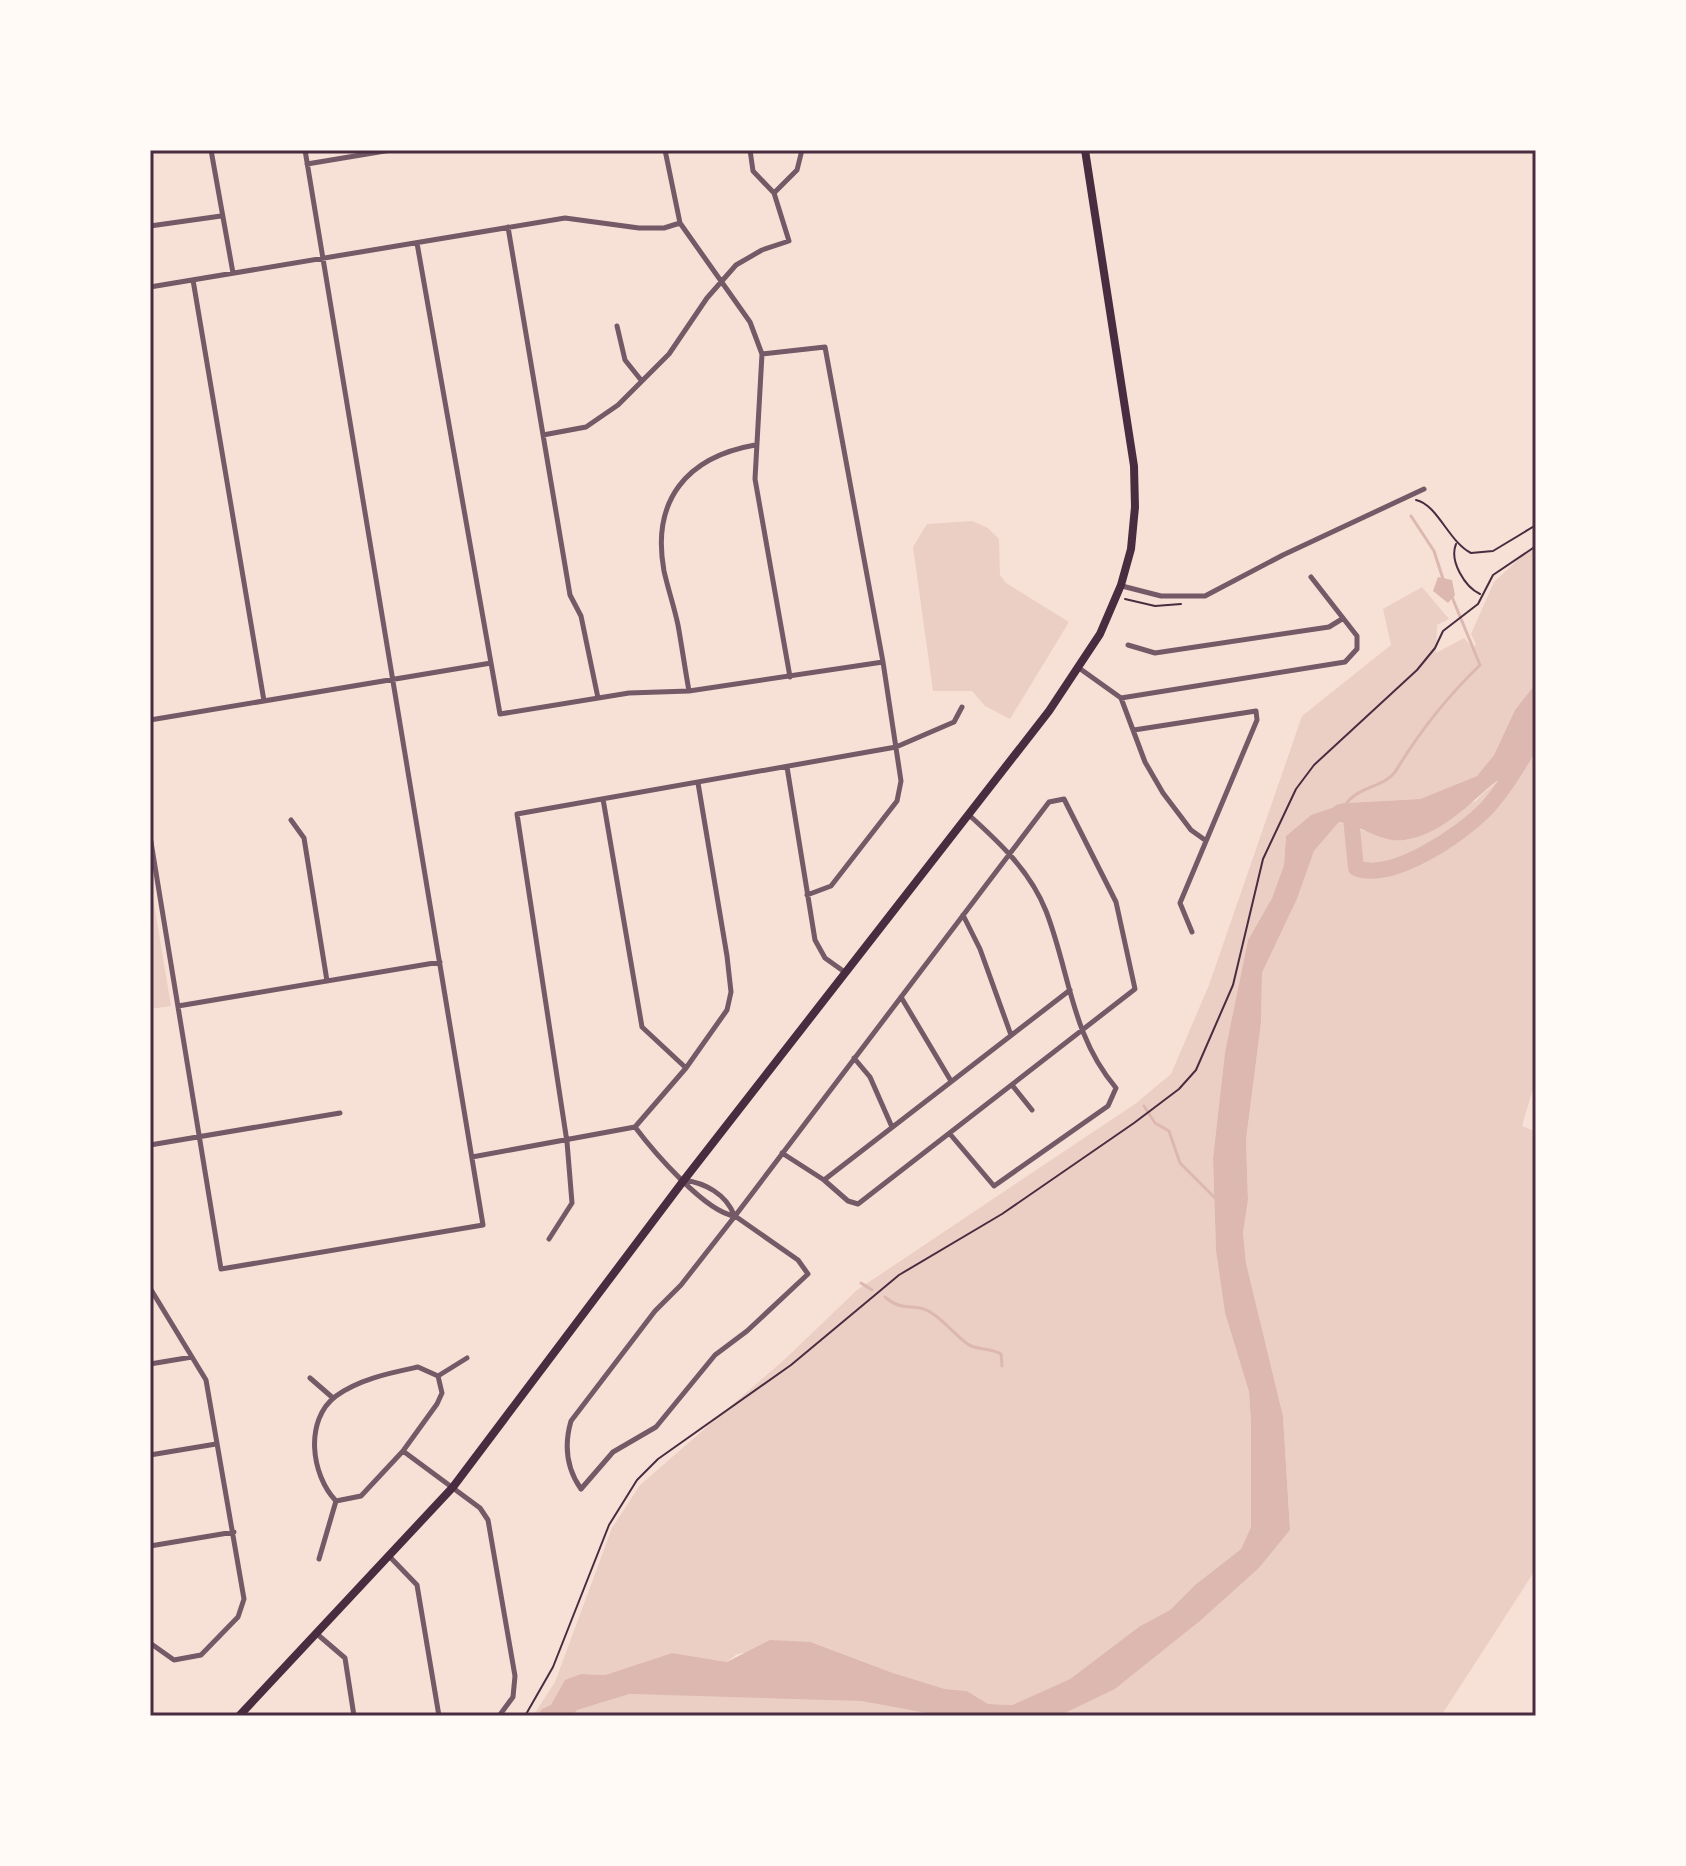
<svg xmlns="http://www.w3.org/2000/svg" width="1686" height="1866" font-family="Arial,sans-serif">
<style>
.green{fill:#ebcfc5}
.water{fill:#dcb8b0}
.lines{fill:none;stroke-linecap:round;stroke-linejoin:round}
.stream{stroke:#dcb8b0;stroke-width:3}
.river{stroke:#dcb8b0;stroke-width:16}
.path{stroke:#4a2c40;stroke-width:2}
.minor{stroke:#755966;stroke-width:5}
.primary{stroke:#4a2c40;stroke-width:8}
.neatline{fill:none;stroke:#4a2c40;stroke-width:3}
</style>
<rect width="100%" height="100%" fill="#f7e1d7"/>
<!-- green -->
<path class="green" d="M972 521 988 528 999 539 1000 575 1006 583 1069 622 1010 719 985 706 972 691H933L913 547 927 524Z
M1536 543V683L1515 710 1494 755 1477 776 1420 799 1346 803 1311 815 1286 836 1284 865 1272 898 1248 940 1225 1052 1213 1158 1216 1251 1225 1313 1249 1392 1251 1422V1527L1241 1549 1195 1585 1170 1610 1140 1626 1070 1679 1012 1705 988 1704 967 1691 945 1689 893 1673 812 1642 737 1654 727 1662 672 1653 605 1675 586 1674 594 1705 630 1694 759 1696 861 1701 942 1716H533L555 1682 612 1528 640 1485 785 1359 857 1290 1135 1104 1171 1074 1209 985 1302 716 1391 645 1383 609 1422 587 1449 619 1437 625 1436 653 1464 638 1473 648 1476 644 1471 634 1494 582Z
M1536 748V1079L1522 1126 1536 1132V1569L1441 1716H1059L1115 1689 1200 1621 1259 1568 1290 1530 1283 1416 1246 1263 1243 1233 1248 1200 1246 1140 1261 1023 1262 973 1297 899 1314 851 1339 822 1364 831 1476 801C1494 780 1519 771 1536 748Z
M150 879 171 1006 150 1009Z"/>
<!-- water -->
<path class="water" d="M1438 577 1452 580 1455 595 1448 603 1433 591Z
M1536 683C1536 702 1542 735 1534 751 1523 772 1503 774 1487 789 1463 810 1438 835 1404 840 1381 843 1361 825 1339 822L1314 851 1297 899 1262 973 1261 1023 1246 1140 1248 1200 1243 1233 1246 1263 1283 1416 1290 1530 1259 1568 1200 1621 1115 1689 1059 1716H942L861 1701 630 1694 577 1710 571 1716H537L542 1709 551 1705 565 1680 581 1674 605 1675 672 1653 727 1662 770 1640 811 1642 893 1673 945 1689 967 1691 988 1704 1012 1705 1070 1679 1140 1626 1170 1610 1195 1585 1241 1549 1251 1527V1422L1249 1392 1225 1313 1216 1251 1213 1158 1225 1052 1248 940 1272 898 1284 865 1286 836 1311 815 1346 803 1420 799 1477 776 1494 755 1515 710Z"/>
<g class="lines">
<!-- stream -->
<path class="stream" d="M1411 516 1434 551 1443 579
M1346 804C1358 786 1387 787 1397 769 1420 731 1448 696 1480 665L1452 597
M1144 1106 1155 1123 1169 1131 1180 1163 1215 1198
M861 1283 872 1290
M885 1297C898 1308 905 1306 920 1308 938 1311 959 1341 971 1346 981 1350 991 1348 1001 1354L1002 1366"/>
<!-- river -->
<path class="river" d="M1340 812 1345 811 1351 818 1356 868C1392 882 1461 835 1487 808 1506 787 1521 760 1536 736"/>
<!-- path -->
<path class="path" d="M1416 500C1438 505 1448 541 1471 553L1493 551 1536 525
M1456 544C1449 561 1465 587 1480 594
M1125 599 1155 606 1181 604
M525 1716 553 1667 609 1525 637 1480 658 1459 791 1365 899 1275 1002 1214 1134 1123 1179 1089 1196 1070 1233 985 1263 859 1296 789 1314 765 1417 670 1435 648 1443 631 1478 604 1493 575 1536 546"/>
<!-- minor -->
<path class="minor" d="M211 150 233 273
M665 150 680 223 750 322 762 354 755 479 790 677
M307 164 391 150
M774 193 797 170 802 150
M150 226 221 216
M508 227 570 595 581 616 598 698
M417 243 500 714 629 693 689 691 883 662
M193 280 264 701
M150 287 565 218 639 228H664L680 223
M617 326 625 360 641 380
M762 354 825 347 883 662 901 781 897 801 831 886 807 895
M543 435 586 427 618 405 669 354 707 298 736 265 762 250 789 241 774 193 753 171 750 150
M1122 586 1161 596H1205L1283 555 1424 489
M1128 645 1155 653 1329 627 1342 619
M1079 668 1121 698 1145 762 1163 793 1191 830 1205 840
M689 691C685 669 682 647 678 625 674 606 668 589 664 571 651 500 687 457 755 445
M1121 698 1345 662 1357 649V636L1311 577
M150 720 491 663
M1134 730 1256 711 1257 720 1180 903 1192 932
M787 767 815 940 825 958 846 973
M603 799 642 1027 686 1068
M291 820 304 838 327 981
M150 836 221 1269 483 1225 305 150
M963 915 980 949 1011 1035
M901 997 951 1081
M178 1006 440 962
M854 1058 870 1077 892 1127
M1012 1085 1032 1110
M635 1127C653 1151 706 1213 735 1216L798 1260 808 1274 747 1331 715 1355 656 1427 613 1452 581 1489C567 1469 564 1445 571 1421L655 1311 681 1285 735 1216 1049 802 1064 799 1116 902 1135 989 858 1204 848 1201 824 1180 782 1153
M950 1134 994 1186 1108 1106 1116 1088C1071 1035 1070 973 1046 911 1030 871 1000 843 969 815
M150 1145 340 1113
M472 1157 635 1127 686 1068 727 1010 731 992 727 956 698 783
M684 1180C705 1183 726 1194 734 1215
M824 1180 1070 990
M549 1239 572 1203 567 1142 517 814 896 747 954 722 962 707
M150 1288 206 1380 244 1599 238 1617 201 1655 174 1660 150 1643
M150 1364 192 1357
M418 1367 438 1376 442 1393 437 1404 403 1451 361 1496 336 1501C311 1475 304 1420 336 1396 359 1379 390 1373 418 1367Z
M438 1376 467 1358
M310 1378 333 1398
M403 1451 480 1508 488 1520 515 1676 513 1697 499 1716
M150 1455 216 1444
M150 1546 234 1532
M390 1557 417 1585 439 1716
M319 1559 336 1501
M317 1634 345 1658 354 1716"/>
<!-- primary -->
<path class="primary" d="M239 1716 453 1487 684 1180 1049 711 1100 634 1121 585 1131 549 1135 507 1134 466 1085 150"/>
</g>
<!-- border -->
<rect width="1686" height="1866" fill="none" stroke="#fffaf5" stroke-width="304"/>
<rect x="152" y="152" width="1382" height="1562" class="neatline"/>
</svg>
